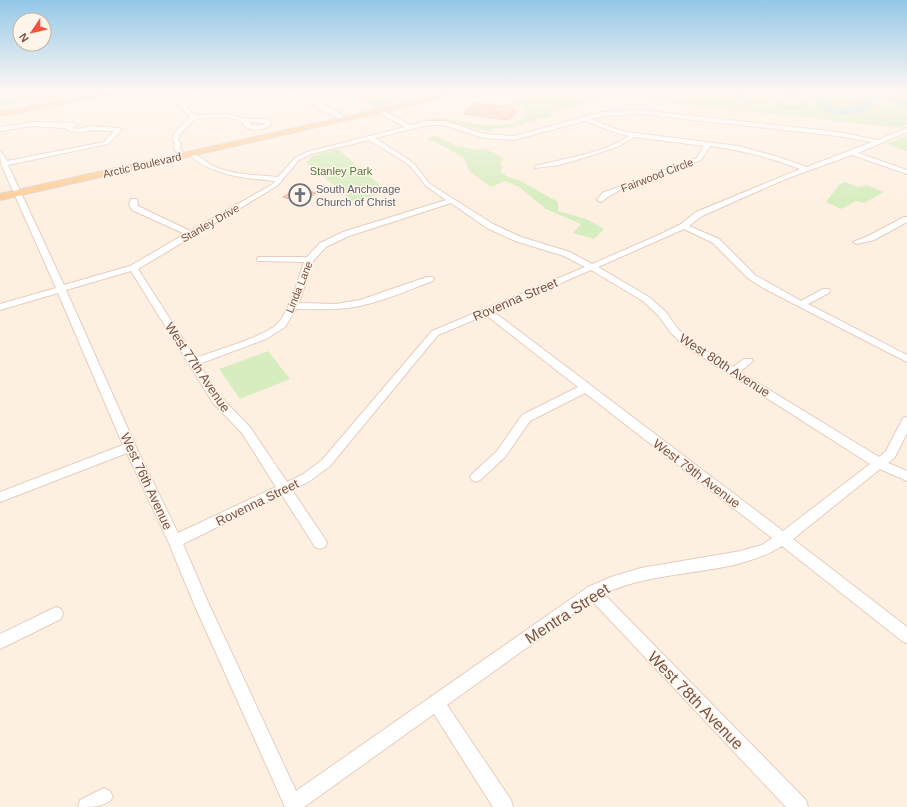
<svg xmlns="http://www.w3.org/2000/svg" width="907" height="807" font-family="Arial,sans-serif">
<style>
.green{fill:#d6edbf}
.water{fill:#b4e7e9;stroke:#9ad8dc}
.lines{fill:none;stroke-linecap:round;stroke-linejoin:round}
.stream{stroke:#9ad8dc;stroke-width:1.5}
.building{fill:#f6cab7;stroke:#eaad96}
.minor-casing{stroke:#e5cdbf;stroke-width:2}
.major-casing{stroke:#dcd2cf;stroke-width:2}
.minor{fill:#fff;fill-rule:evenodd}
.major{fill:#ffce98;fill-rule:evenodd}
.labels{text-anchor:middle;stroke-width:3;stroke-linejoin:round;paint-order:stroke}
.far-street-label{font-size:11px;fill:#785346;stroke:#fff5ea}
.far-park-label{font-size:11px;fill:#52793a;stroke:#fff5ea}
.far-worship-label{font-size:11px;fill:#5b616d;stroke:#fff5ea;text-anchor:start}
.street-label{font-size:13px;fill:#785346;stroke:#fff5ea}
.near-street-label{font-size:16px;fill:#785346;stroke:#fff5ea}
</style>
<rect width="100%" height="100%" fill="#fef0e1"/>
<!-- green -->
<path class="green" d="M36 91H94L0 107V100L34 93Z
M347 91H453L375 108Z
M542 91H864L907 97V125L900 128 631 99H610L550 112 558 114 547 117 551 119 543 118 511 128H493L491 132 441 121 410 123C416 121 432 118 437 118 460 119 514 137 527 112L523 107 491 103V102H516L528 93 549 94 552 93Z
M432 136 439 137 456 146 478 150 484 149 495 153 504 159 500 163 503 167 500 171 508 177 519 180 558 202V211L586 219 604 229 594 239 573 233 581 224 546 209 519 187 505 181 491 187 469 171 464 158 436 142 427 140Z
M907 136V151L886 144Z
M338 149 388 192 353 201 306 162 312 156Z
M845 182 858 187 867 185 884 192 864 203 856 201 841 209 826 202 840 184Z
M268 351 290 379 240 399 219 369Z"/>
<!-- water -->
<path class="water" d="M793 92 818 94 827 99 825 105 842 111 864 106 861 104 858 100 870 95 903 101 907 103V106C897 101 879 96 869 101L873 106 872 108C857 114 834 117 820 107 816 103 815 98 810 96 803 92 794 98 786 96V94Z"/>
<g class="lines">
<!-- stream -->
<path class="stream" d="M697 91H703
M724 91 740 96 761 92C775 98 785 115 802 106V102L791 96"/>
</g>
<!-- building -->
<path class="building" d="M474 103 514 108 512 111 517 112 509 120 463 114Z
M298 188 316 193 302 202 283 197Z"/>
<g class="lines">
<!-- minor casing -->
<g class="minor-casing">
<path id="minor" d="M205 91H218L194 97 183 102 194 115 227 114 247 119H268L271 121V125C263 131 250 132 243 125V122C228 115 211 118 195 119L180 134 178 139 181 144 180 149 186 156 181 157 174 149 175 144 172 139 175 132 190 117 177 102 186 96ZM249 122 265 123V124L257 126 249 124Z
M267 91C293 91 328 102 348 120L343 121 307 102Z
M381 110 411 125 428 121H445L484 134 514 136 603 112 639 110 838 132 878 140 907 128V132L858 153 907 170V174L852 155 788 178 702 216 689 226 719 239 755 275 801 301 823 289H829L830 291 829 293 808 304 907 355V362L765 289 749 279 713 243 684 229 598 267 649 297 666 312 677 328 691 342 733 367 744 359H752L753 361 740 372 879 457 886 451 903 418 907 417V433L895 457 888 463 907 471V481L880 469 793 539 907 627V643L902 641 782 546C731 578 659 567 604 594L806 800 808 807H786L592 601 447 705 511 800 513 807H493L434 714 304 807H285L194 604 168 541 127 453 0 502V492L123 445 58 293 0 310V304L56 288 1 164 0 152 2 153 7 161 104 142 114 131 91 130 79 133 67 130 66 128 32 126 0 131V127L32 122 74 123 77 125 72 128 79 129 91 126 119 128 122 130 108 144 8 165 64 285 130 266 185 234 132 210 129 205 131 199H137L138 206 190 231 273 184 275 181C244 178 214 176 189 155V153C196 152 206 162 213 166 233 175 257 175 278 177L295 158 307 152 405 127 379 113 378 112ZM639 114 838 136 872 142 807 167 778 157 738 146 634 133 621 131 591 119 603 116ZM585 121 617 133 629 136C601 154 566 158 535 166V168L559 165 590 156 617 147 635 137 704 146 697 158 602 193 597 200 601 202 608 197 618 191 701 160 710 146C742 150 771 158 800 169L696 212 681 224 661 234 592 264 570 252 521 237 493 224 430 184 415 165 409 160 375 138 428 125H444L483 138 514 140ZM369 140 405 162 411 167 426 186 446 200 343 232 320 243 307 257H258L257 259 258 261H261L304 262C297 282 292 305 279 322 268 336 214 351 195 358L138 269 277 186 299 160 311 154ZM451 203 487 228 515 241 564 256 585 267 432 331 322 460 302 475 287 482 250 427 221 397 199 364 266 339 285 327 296 309C313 309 331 310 348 308 378 304 405 291 433 281L434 279 433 277H427L360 300 336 304 299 303 313 261 326 247 349 236ZM591 270 643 301 659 316 670 332 685 346 870 464 783 531 494 312ZM131 271 213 403 242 433 276 487 178 533 136 447 66 290ZM486 315 578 387 522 415 497 451 472 474 470 477 472 480 476 482 480 480 505 457 530 421 585 393 772 538 762 545 741 551 641 568 611 577 588 587 296 791 208 602 183 544 282 495 315 547 320 549 325 547 327 543 325 539 292 490 310 481 330 466 438 335Z
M904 217H907V222L874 240 857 244 853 242 868 236Z
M56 607 61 609 63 614 61 619 0 649V634Z
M104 788 110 791 113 797C107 807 91 807 78 807L80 800Z"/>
</g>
<!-- major casing -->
<g class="major-casing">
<path id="major" d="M115 91H129L0 116V112Z
M461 91H473L0 200V194Z
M875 91 907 93V97L878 93Z"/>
</g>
<!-- minor -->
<use href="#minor" class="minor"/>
<!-- major -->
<use href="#major" class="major"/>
</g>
<!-- sky -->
<linearGradient id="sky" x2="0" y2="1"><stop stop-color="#93c8e8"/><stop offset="0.45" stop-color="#fff8f2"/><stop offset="1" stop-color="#fff8f2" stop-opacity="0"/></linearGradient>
<rect width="907" height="204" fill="url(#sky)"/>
<!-- icons -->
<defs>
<g id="church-ring" transform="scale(1.15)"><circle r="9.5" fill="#fff5ea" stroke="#6b7280" stroke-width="1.5"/><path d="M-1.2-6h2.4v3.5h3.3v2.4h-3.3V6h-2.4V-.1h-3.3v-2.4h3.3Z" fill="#6b7280"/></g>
</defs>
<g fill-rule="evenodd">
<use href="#church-ring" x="300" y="195"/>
</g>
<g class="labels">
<!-- far-street labels -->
<g class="far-street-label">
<text transform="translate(142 165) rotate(-13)" y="4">Arctic Boulevard</text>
<text transform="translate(657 175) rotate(-21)" y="4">Fairwood Circle</text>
<text transform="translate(210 223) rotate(-30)" y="4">Stanley Drive</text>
<text transform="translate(299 287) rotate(-68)" y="4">Linda Lane</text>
</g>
<!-- far-park labels -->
<g class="far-park-label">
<text x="341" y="175">Stanley Park</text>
</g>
<!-- far-worship labels -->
<g class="far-worship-label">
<text x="316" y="193">South Anchorage<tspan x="316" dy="13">Church of Christ</tspan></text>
</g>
<!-- street labels -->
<g class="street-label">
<text transform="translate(515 299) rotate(-23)" y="5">Rovenna Street</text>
<text transform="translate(725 365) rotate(33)" y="5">West 80th Avenue</text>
<text transform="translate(198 367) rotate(56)" y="5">West 77th Avenue</text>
<text transform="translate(697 473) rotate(37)" y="5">West 79th Avenue</text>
<text transform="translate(147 481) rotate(65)" y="5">West 76th Avenue</text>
<text transform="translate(257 502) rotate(-26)" y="5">Rovenna Street</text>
</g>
<!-- near-street labels -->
<g class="near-street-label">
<text transform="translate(567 613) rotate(-33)" y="6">Mentra Street</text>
<text transform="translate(696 700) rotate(46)" y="6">West 78th Avenue</text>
</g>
</g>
<!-- north arrow -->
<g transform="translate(32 32) rotate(235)"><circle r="19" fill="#fff5ea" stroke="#c9b4a8"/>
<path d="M0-3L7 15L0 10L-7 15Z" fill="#f3523c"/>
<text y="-6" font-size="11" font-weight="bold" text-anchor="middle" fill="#785346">N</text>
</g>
</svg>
